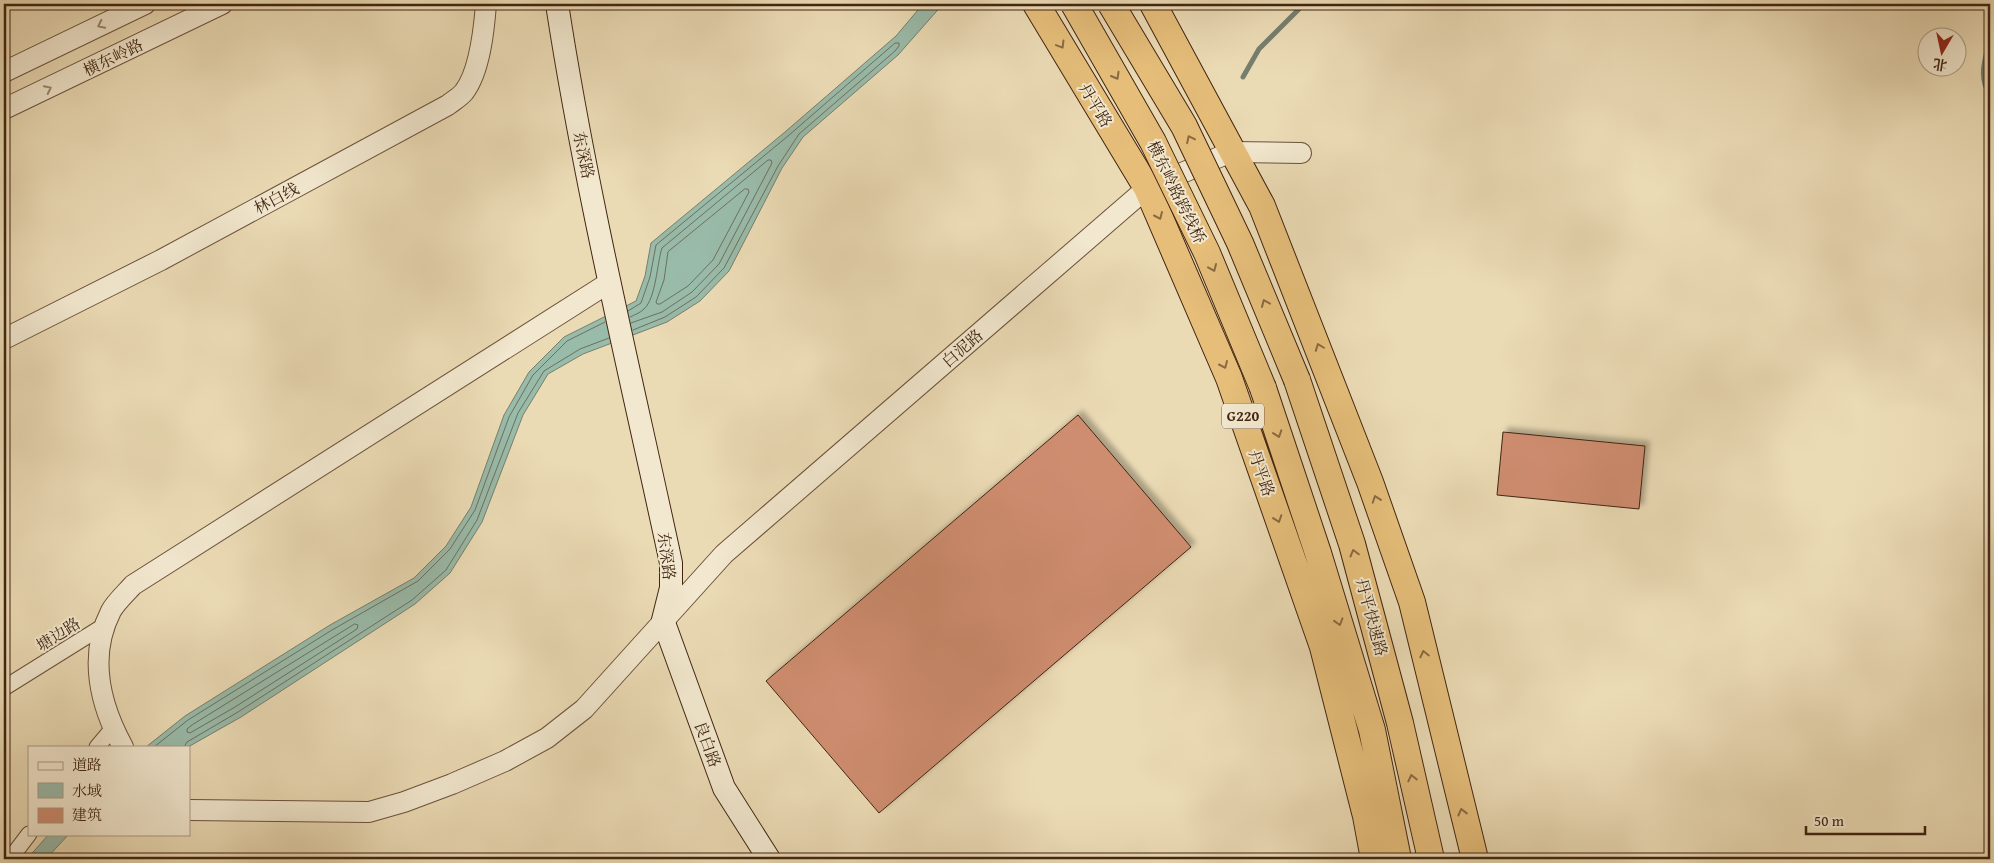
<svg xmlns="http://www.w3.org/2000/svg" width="1994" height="863" font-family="'Gentium Book Plus','Noto Serif SC',serif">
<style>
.water{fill:#9ba;stroke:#767f6d}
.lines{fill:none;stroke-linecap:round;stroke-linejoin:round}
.shore{stroke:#6d705e;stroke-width:1}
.stream{stroke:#767f6d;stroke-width:5}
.building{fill:#cf8d70;stroke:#412512;filter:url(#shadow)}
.minor-casing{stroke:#6c523b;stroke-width:17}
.tertiary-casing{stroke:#6c523b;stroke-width:22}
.secondary-casing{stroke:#412512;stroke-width:24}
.trunk-casing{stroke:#412512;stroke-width:28}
.minor{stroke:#f2e8cf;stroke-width:15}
.tertiary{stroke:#f2e8cf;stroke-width:20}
.secondary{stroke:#f2e8cf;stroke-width:22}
.trunk{stroke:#e6be7a;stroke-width:26}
.trunk-bridge-casing{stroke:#412512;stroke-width:28;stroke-linecap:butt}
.trunk-bridge{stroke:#e6be7a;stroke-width:26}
.oneway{stroke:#9a8670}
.oneway2{stroke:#8b6a41}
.labels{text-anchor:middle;stroke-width:4;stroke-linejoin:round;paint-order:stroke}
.shield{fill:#f2e8cf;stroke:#76604b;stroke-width:1}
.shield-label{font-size:15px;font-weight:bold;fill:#412512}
.street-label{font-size:16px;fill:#412512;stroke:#f2e8cf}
</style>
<defs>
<filter id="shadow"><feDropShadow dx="4.5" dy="-4.5" stdDeviation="2.5" flood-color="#0004"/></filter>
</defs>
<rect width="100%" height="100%" fill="#ebdbb5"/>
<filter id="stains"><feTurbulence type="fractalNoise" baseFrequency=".004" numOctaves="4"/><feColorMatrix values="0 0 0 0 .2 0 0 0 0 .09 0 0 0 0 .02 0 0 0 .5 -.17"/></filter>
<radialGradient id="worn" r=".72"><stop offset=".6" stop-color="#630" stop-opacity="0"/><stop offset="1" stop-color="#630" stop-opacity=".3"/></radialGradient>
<!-- water -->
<path class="water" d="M923 4H943L898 55 803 137 782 168 729 271 700 301 667 322 583 354 548 374 523 415 482 522 450 573 415 604 241 717 188 747H146L185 716 330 625 414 578 446 546 471 507 504 415 529 372 564 337 636 301 645 276 651 243 785 132 896 36Z
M49 834H69L46 859H27Z"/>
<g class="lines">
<!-- shore -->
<path class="shore" d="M745 189H748L749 192 713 260 688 286 660 304H657L656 302 664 280 668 252Z
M628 311 641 303 650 277 656 245 788 136 895 43H899V46L895 51 799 134 778 166 724 268 696 297 665 317 633 330
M630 317C634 315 640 313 644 309 656 298 657 263 662 248L768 160H771L772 163 719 264 692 292 662 312 631 323
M355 624 358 625 357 629 235 707 190 733 187 732V729L192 725Z
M154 747 188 720 332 630 418 581 450 549 475 510 509 417 533 375 567 341 605 322
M184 747 187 742 238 712 412 600 446 570 477 520 518 413 544 371 580 349 609 338"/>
<!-- stream -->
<path class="stream" d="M1990 39C1985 61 1978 75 1990 96
M1243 77 1259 49 1304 4"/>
</g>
<!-- building -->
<path class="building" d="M1078 415 1191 547 879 813 766 681Z
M1503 432 1645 446 1639 509 1497 495Z"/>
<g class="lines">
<!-- minor casing -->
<g class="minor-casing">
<path id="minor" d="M4 688 105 625
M97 747 113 728
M10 859 29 834"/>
</g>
<!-- tertiary casing -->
<g class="tertiary-casing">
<path id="tertiary" d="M4 72 145 4
M4 109 222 4
M4 339 161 260 448 105C453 101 460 97 464 92 480 71 484 30 486 4
M123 747C100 705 88 656 111 611 116 602 126 593 133 585L610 282
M189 810 369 812 404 802 452 784 505 761 547 738 584 709 724 554 1147 188 1231 152 1301 153"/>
</g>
<!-- secondary casing -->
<g class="secondary-casing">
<path id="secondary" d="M557 4C586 192 631 377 671 563V588L663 620 724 788 769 859"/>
</g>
<!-- trunk casing -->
<g class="trunk-casing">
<path id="trunk" d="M1036 4 1147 188 1229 378 1323 647 1366 816 1374 859
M1153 4 1262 206 1370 482 1412 602 1475 859
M1297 380 1352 544 1400 723 1431 859
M1263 388 1318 553 1372 730 1398 859"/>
</g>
<!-- minor -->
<use href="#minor" class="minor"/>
<!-- tertiary -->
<use href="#tertiary" class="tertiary"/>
<!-- secondary -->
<use href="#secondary" class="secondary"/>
<!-- trunk -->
<use href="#trunk" class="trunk"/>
<!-- trunk-bridge casing -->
<g class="trunk-bridge-casing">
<path id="trunk-bridge" d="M1074 4 1153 142 1207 253 1263 388
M1111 4 1184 126 1240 243 1297 380"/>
</g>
<!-- trunk-bridge -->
<use href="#trunk-bridge" class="trunk-bridge"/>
</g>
<!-- one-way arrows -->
<defs><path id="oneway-chevron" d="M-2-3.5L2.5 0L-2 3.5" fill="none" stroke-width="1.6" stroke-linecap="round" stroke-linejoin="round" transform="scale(1.25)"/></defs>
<g class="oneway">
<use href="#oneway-chevron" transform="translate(101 25) rotate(154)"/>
<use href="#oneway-chevron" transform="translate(48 89) rotate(-26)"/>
</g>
<g class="oneway2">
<use href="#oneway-chevron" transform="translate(1061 45) rotate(59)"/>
<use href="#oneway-chevron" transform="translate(1116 76) rotate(60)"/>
<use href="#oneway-chevron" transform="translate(1190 139) rotate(-116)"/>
<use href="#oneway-chevron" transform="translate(1159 216) rotate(66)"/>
<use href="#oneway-chevron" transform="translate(1213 268) rotate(67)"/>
<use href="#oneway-chevron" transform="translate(1265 303) rotate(-113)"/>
<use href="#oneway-chevron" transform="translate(1319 347) rotate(-111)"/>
<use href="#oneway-chevron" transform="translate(1224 365) rotate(66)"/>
<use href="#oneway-chevron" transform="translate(1278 434) rotate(71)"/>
<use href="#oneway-chevron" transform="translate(1376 499) rotate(-109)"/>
<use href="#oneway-chevron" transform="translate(1278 519) rotate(71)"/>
<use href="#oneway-chevron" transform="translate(1354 553) rotate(-105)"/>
<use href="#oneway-chevron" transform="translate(1339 622) rotate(73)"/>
<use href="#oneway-chevron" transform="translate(1424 654) rotate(-103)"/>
<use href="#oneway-chevron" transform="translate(1412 778) rotate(-103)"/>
<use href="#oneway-chevron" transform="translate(1462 812) rotate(-104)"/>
</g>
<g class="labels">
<!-- shield labels -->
<rect class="shield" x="1222" y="403.5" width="42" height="25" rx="4"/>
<g class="shield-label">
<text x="1243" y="421">G220</text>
</g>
<!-- street labels -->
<g class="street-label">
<text transform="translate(113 57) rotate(-26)" y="6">横东岭路</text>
<text transform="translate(1096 105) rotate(59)" y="6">丹平路</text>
<text transform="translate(584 155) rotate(78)" y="6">东深路</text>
<text transform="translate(1177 192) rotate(64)" y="6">横东岭路跨线桥</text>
<text transform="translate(276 198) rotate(-28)" y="6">林白线</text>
<text transform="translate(962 348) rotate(-41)" y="6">白泥路</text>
<text transform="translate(1262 473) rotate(71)" y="6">丹平路</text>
<text transform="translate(667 556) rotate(83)" y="6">东深路</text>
<text transform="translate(1372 617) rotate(75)" y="6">丹平快速路</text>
<text transform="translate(58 634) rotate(-32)" y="6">塘边路</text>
<text transform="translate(708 744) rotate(70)" y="6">良白路</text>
</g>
</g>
<!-- margin -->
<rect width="1994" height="863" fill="none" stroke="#ebdbb5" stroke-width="20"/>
<rect x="5" y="5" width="1984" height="853" fill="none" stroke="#412512" stroke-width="2.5"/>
<rect x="10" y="10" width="1974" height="843" fill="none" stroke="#412512"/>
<!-- legend -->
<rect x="28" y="746" width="162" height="90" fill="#f2e8cf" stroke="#ab9a83"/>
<rect x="38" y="762" width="25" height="8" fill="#f2e8cf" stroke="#ab9a83"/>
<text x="72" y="770" font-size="15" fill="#412512">道路</text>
<rect x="38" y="783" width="25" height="15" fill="#99bbaa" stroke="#ab9a83"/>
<text x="72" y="796" font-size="15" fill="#412512">水域</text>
<rect x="38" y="808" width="25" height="15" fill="#cf8d70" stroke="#ab9a83"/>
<text x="72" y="820" font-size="15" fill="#412512">建筑</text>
<!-- north arrow -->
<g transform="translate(1942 52) rotate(189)"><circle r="24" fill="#f2e8cf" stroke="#ab9a83"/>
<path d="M0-4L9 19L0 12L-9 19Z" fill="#8f2418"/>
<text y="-8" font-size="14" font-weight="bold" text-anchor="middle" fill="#412512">北</text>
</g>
<!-- scale -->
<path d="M1806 826v8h119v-8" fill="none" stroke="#412512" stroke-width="2.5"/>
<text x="1814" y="826" font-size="15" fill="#412512" stroke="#f2e8cf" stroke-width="4" paint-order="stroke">50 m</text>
<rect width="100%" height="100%" filter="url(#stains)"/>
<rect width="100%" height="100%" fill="url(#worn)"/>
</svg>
